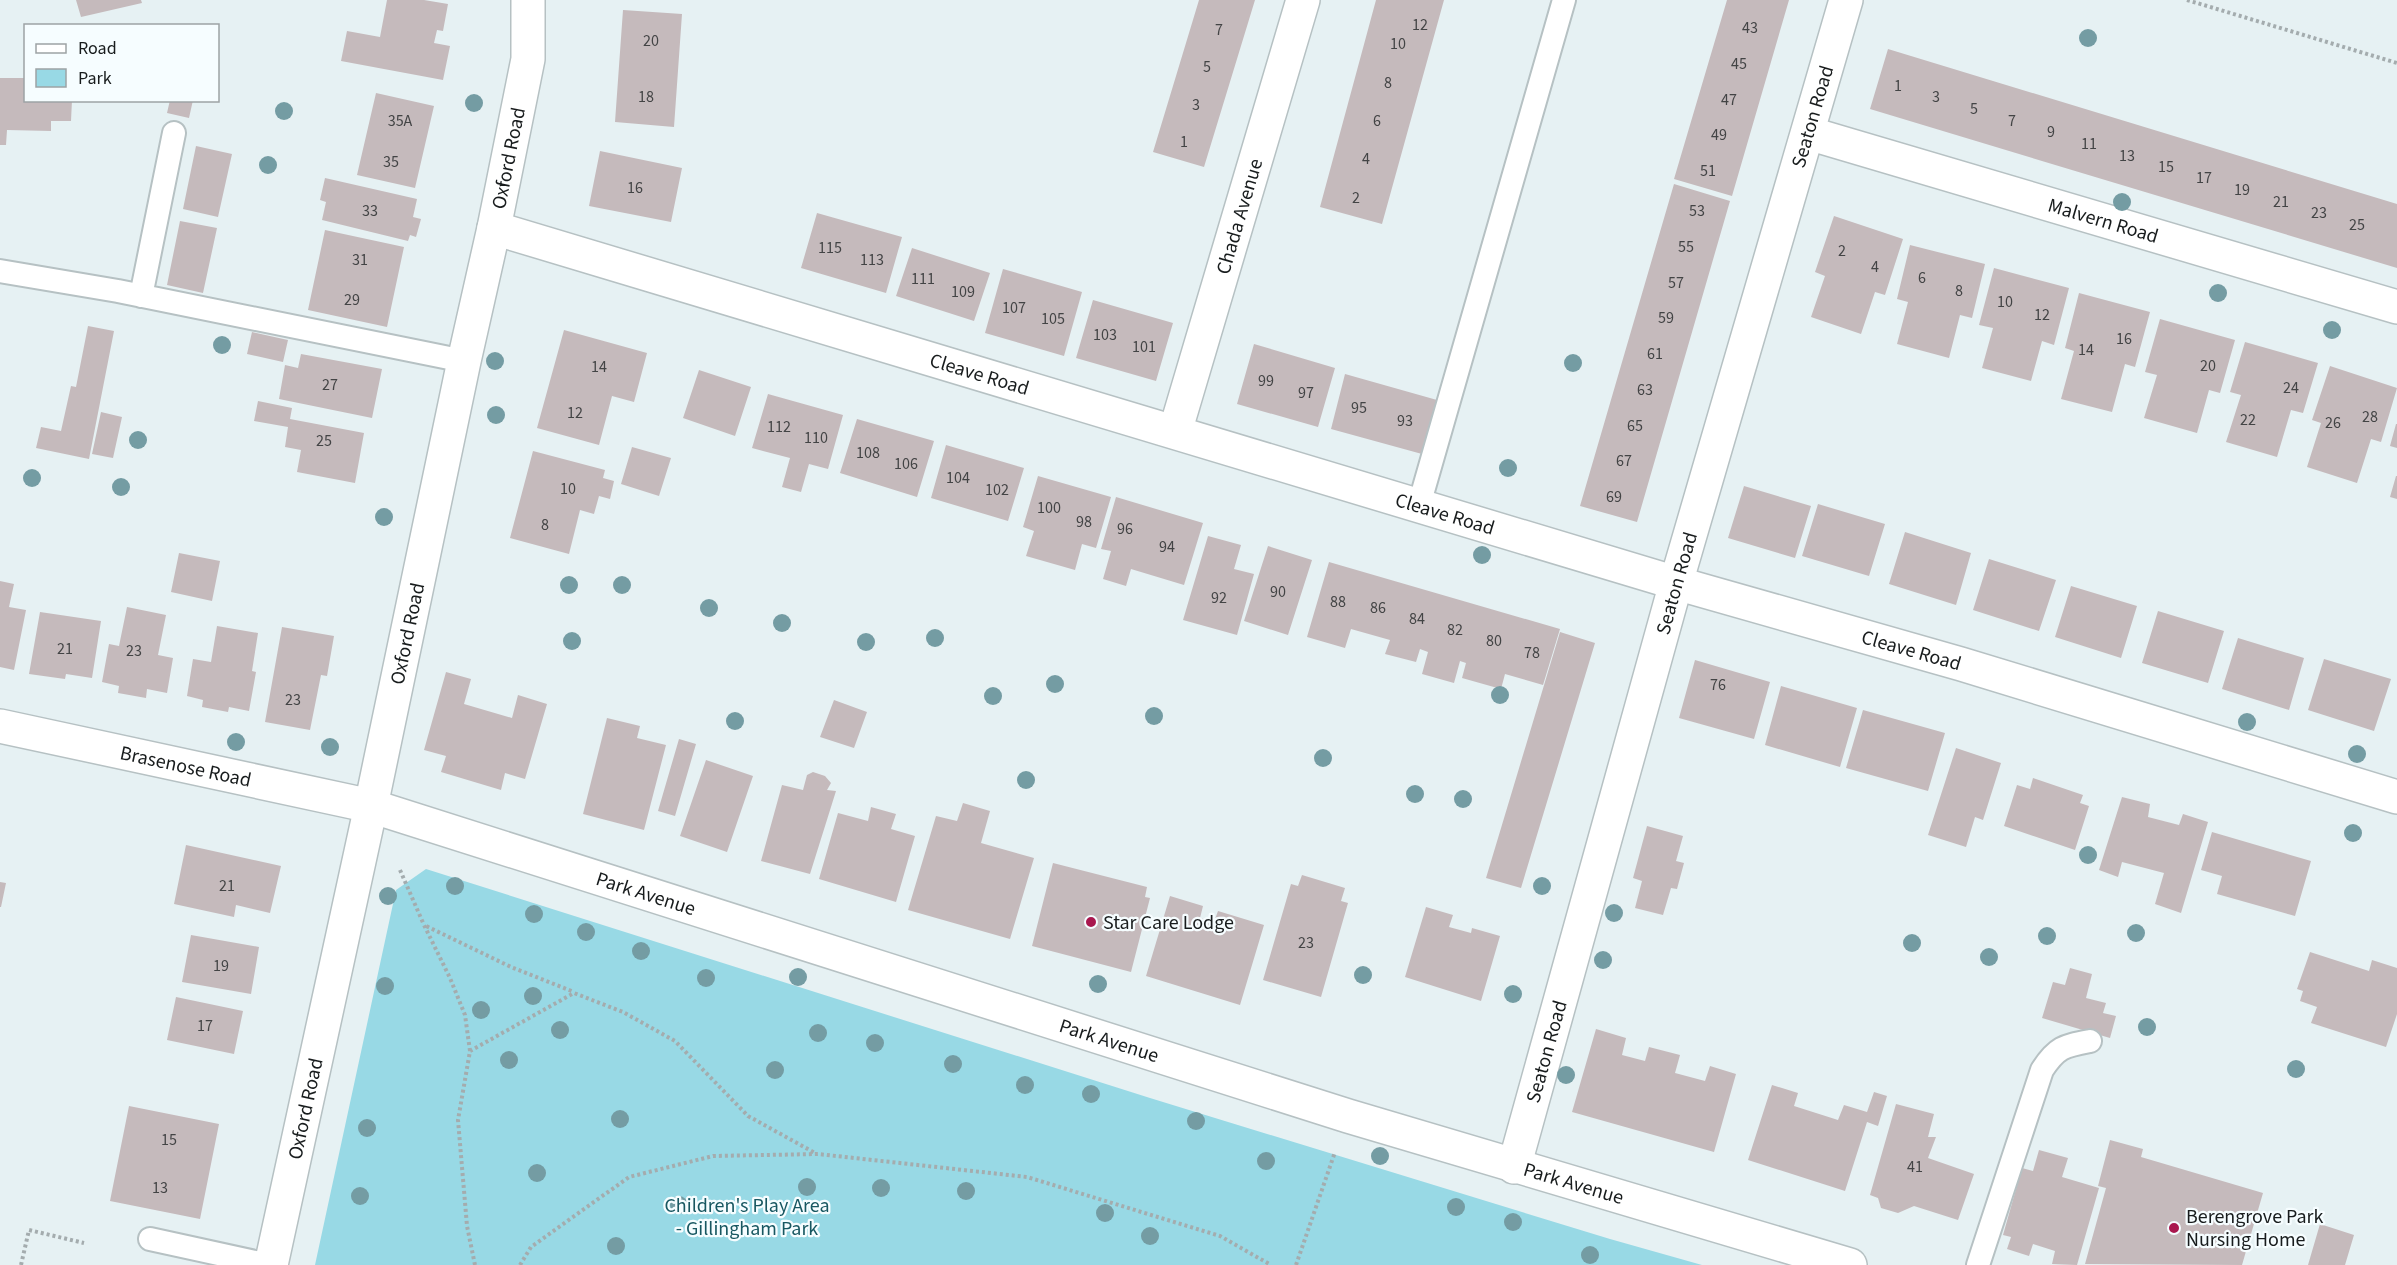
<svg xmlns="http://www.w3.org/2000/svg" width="2397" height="1265" font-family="'Source Sans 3',sans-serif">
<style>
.green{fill:#98d9e5}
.building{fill:#c5babc}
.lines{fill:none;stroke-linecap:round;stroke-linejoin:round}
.service-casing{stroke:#b6c1c3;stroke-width:26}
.minor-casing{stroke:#b6c1c3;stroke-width:36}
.path{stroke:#a4acae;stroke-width:4;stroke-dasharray:3 3;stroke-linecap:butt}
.service{stroke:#fff;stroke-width:22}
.minor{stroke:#fff;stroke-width:33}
.tree{fill:#749ca3}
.poi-dot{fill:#a9174e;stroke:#f6fdff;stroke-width:2}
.labels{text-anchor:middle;stroke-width:4.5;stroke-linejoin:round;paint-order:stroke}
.number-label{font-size:16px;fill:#434445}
.street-label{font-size:20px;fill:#181c1d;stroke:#f6fdff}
.poi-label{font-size:20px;fill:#181c1d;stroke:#f6fdff;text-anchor:start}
.park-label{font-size:20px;fill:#175761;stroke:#f6fdff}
</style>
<rect width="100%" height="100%" fill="#e6f1f3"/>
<!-- green -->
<path class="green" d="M426 869 1150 1098 1610 1239 1702 1265H315L396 890Z"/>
<!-- building -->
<path class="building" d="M76 0H141L142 3 81 17Z
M387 0H424L448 4 443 31 437 30 434 43 450 46 443 80 341 61 347 31 380 37Z
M1199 0H1255L1204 167 1153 152Z
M1376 0H1444L1382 224 1320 207Z
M1727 0H1789L1732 196 1674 179Z
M623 10 682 14 674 127 615 122Z
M1888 49 2397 204V268L1870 109Z
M0 78H26V100H72L71 121H51V131L7 130 6 145H0Z
M376 93 434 106 415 188 357 175Z
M170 100H193L189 118 167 113Z
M196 146 232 154 218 217 183 209Z
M600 151 682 168 671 222 589 206Z
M325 178 417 199 413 217 421 219 416 237 410 235 408 241 322 220 326 202 320 200Z
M1674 184 1730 201 1637 522 1580 506Z
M817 213 902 237 886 293 801 268Z
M1834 216 1903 239 1885 295 1875 292 1861 334 1811 317 1825 276 1815 272Z
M180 221 217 228 203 293 167 285Z
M325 230 404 247 387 327 308 310Z
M1910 245 1985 264 1972 318 1960 315 1949 358 1897 344 1908 302 1897 299Z
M912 248 990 273 974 321 896 296Z
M1994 268 2069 288 2054 345 2042 341 2031 381 1982 368 1993 328 1979 325Z
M1003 269 1082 292 1064 356 985 333Z
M2079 293 2150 312 2135 367 2125 364 2112 412 2061 399 2074 351 2065 348Z
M1093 300 1173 323 1156 381 1076 358Z
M2160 319 2235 340 2220 393 2209 390 2197 433 2144 418 2157 375 2145 372Z
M88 326 114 331 89 459 36 448 41 427 61 431 71 386 76 387Z
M564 330 647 353 634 402 612 396 599 445 537 428Z
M252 332 288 340 283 362 247 354Z
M2245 342 2318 363 2303 413 2291 410 2277 457 2226 442 2241 395 2230 392Z
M1254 344 1335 368 1318 427 1237 404Z
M301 354 382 369 372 418 279 399 285 365 298 368Z
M2330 366 2397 388 2381 442 2371 439 2357 483 2307 467 2321 423 2312 420Z
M699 370 751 387 735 436 683 418Z
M1345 374 1437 400 1422 454 1331 429Z
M768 394 843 415 828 469 809 464 801 492 782 487 790 458 752 448Z
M258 401 292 408 290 419 364 433 355 483 297 472 301 450 285 447 288 427 254 421Z
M101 412 122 417 113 458 92 454Z
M857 419 934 441 917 497 840 473Z
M2396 424H2397V448L2390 446Z
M946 445 1024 468 1008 521 931 498Z
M632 447 671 458 659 496 621 484Z
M533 451 605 470 603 478 614 481 610 499 599 496 594 514 580 510 569 554 510 538Z
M1038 476 1111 497 1096 548 1082 544 1075 570 1026 556 1034 531 1023 527Z
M2396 476H2397V499L2390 497Z
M1744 486 1811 506 1795 558 1728 538Z
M1116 497 1203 523 1184 585 1131 569 1126 586 1103 579 1111 551 1101 549Z
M1818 504 1885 524 1869 576 1802 556Z
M1905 532 1971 553 1956 605 1889 584Z
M1208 536 1241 545 1234 569 1254 574 1237 635 1183 620Z
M1268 546 1312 560 1288 635 1244 621Z
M179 553 220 561 212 601 171 592Z
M1989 559 2056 580 2039 631 1973 610Z
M1329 562 1560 629 1543 685 1505 674 1501 689 1462 678 1466 663 1460 661 1454 683 1422 674 1428 652 1420 649 1416 662 1385 654 1390 640 1351 629 1345 648 1307 637Z
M0 581 14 584 9 607 26 610 14 670 0 667Z
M2071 586 2137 606 2121 658 2055 637Z
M127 607 166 615 158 655 173 658 167 693 147 689 146 698 118 693 119 686 102 682 109 644 119 646Z
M2158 611 2224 631 2208 683 2142 663Z
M40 612 101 621 92 678 66 674 65 679 29 674Z
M217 626 258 633 252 671 256 672 249 711 229 707 228 712 202 707 203 700 187 696 193 659 211 662Z
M282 627 334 636 327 676 321 675 310 730 265 722Z
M1560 632 1595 643 1521 888 1486 878Z
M2238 638 2304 658 2289 710 2222 689Z
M2324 659 2391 679 2374 731 2308 710Z
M1695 660 1770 682 1754 739 1679 718Z
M446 672 471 679 464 704 512 718 518 695 547 704 525 779 505 773 501 790 441 772 446 756 424 750Z
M1781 686 1857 708 1840 767 1765 745Z
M834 700 867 712 854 748 820 737Z
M1863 710 1945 733 1928 791 1846 768Z
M607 718 640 726 637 738 666 745 644 830 583 814Z
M679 739 696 744 675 816 658 811Z
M1956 748 2001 763 1983 820 1975 817 1966 847 1928 835Z
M706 760 753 776 727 852 680 836Z
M813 772 825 776 831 783 827 790 836 791 810 874 761 861 782 785 803 790 807 775Z
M2033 778 2083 795 2080 803 2089 806 2075 850 2004 826 2017 785 2030 789Z
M2122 797 2150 804 2148 817 2179 825 2183 814 2208 822 2181 913 2155 904 2164 873 2122 862 2118 877 2099 870Z
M963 803 990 811 981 843 1034 858 1010 939 908 910 936 816 957 821Z
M871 807 896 814 891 829 915 836 896 902 819 879 838 813 868 821Z
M1647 826 1683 836 1676 861 1684 863 1677 889 1671 888 1663 915 1635 908 1642 881 1633 878Z
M2212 832 2311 861 2295 916 2217 894 2222 876 2201 870Z
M186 845 281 866 270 913 236 905 234 917 174 904Z
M1053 863 1147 887 1145 897 1150 898 1131 972 1032 946Z
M1302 875 1345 888 1341 901 1348 903 1321 997 1263 980 1291 884 1298 886Z
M0 882 6 883 1 907H0Z
M1170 896 1203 906 1200 918 1214 922 1218 911 1264 925 1240 1005 1146 976Z
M1426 907 1453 915 1449 927 1471 933 1472 928 1500 936 1481 1001 1405 977Z
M191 935 259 947 251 994 182 982Z
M2310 952 2369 971 2372 960 2397 968V1014L2386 1047 2311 1023 2317 1007 2300 1001 2303 991 2297 989Z
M2070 968 2092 974 2086 998 2106 1003 2103 1013 2116 1016 2110 1038 2042 1018 2053 982 2065 985Z
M176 997 243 1011 234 1054 167 1040Z
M1596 1029 1626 1038 1622 1055 1645 1061 1649 1047 1680 1055 1675 1073 1705 1081 1710 1066 1736 1074 1714 1152 1572 1112Z
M1772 1085 1798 1093 1794 1106 1838 1120 1844 1105 1867 1112 1874 1092 1887 1096 1878 1126 1867 1122 1845 1191 1748 1160Z
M1896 1104 1934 1114 1928 1137H1936L1928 1158 1974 1174 1958 1220 1914 1206 1898 1213 1881 1208 1878 1198 1870 1195Z
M129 1106 219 1124 200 1219 110 1201Z
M2110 1140 2143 1149 2141 1157 2263 1193 2242 1265 2085 1264 2106 1188 2098 1186Z
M2039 1150 2068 1158 2062 1177 2099 1188 2077 1265 2052 1264 2055 1251 2033 1244 2029 1256 2007 1249 2011 1237 2003 1235 2022 1168 2033 1171Z
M2320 1224 2354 1235 2345 1265H2308Z"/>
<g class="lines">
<!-- service casing -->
<g class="service-casing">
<path id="service" d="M0 271 118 291 464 361
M141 296 174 133
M1419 505 1564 0
M150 1239 269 1265
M1978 1265 2042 1070C2057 1047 2064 1046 2090 1041"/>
</g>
<!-- minor casing -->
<g class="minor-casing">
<g id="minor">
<path id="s1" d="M1808 133 2397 307"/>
<path id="s2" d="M494 228 1676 583 1961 664 2397 797"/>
<path id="s3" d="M1175 432 1303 0"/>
<path id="s4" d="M0 726 371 806 1348 1116 1850 1265"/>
<path id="s5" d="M1514 1167 1676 583 1846 0"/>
<path id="s6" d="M271 1265 371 806 464 361 494 228 528 59V0"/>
</g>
</g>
<!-- path -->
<path class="path" d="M2187 0 2397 63
M400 870 424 925
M470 1051 465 1015 450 978 424 925 511 967 574 992
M21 1265 29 1230 84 1243
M475 1265 467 1226 458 1120 470 1051 574 993 623 1012 675 1041 748 1116 815 1153
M520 1265 531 1247 629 1177 713 1156 818 1154 1027 1177 1220 1236 1271 1265
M1296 1265 1335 1152"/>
<!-- service -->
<use href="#service" class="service"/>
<!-- minor -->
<use href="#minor" class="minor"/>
</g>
<!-- trees -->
<g class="tree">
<circle cx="2088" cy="38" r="9"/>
<circle cx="474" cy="103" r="9"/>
<circle cx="284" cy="111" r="9"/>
<circle cx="268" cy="165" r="9"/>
<circle cx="2122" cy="202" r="9"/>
<circle cx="2218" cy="293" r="9"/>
<circle cx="2332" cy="330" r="9"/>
<circle cx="222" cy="345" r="9"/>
<circle cx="495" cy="361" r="9"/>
<circle cx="1573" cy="363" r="9"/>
<circle cx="496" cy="415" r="9"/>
<circle cx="138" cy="440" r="9"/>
<circle cx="1508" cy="468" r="9"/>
<circle cx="32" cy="478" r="9"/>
<circle cx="121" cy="487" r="9"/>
<circle cx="384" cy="517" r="9"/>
<circle cx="1482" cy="555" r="9"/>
<circle cx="569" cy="585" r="9"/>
<circle cx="622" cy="585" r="9"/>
<circle cx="709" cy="608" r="9"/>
<circle cx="782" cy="623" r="9"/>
<circle cx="935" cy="638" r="9"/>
<circle cx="572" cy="641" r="9"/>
<circle cx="866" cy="642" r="9"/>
<circle cx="1055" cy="684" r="9"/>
<circle cx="1500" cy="695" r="9"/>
<circle cx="993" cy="696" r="9"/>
<circle cx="1154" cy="716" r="9"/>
<circle cx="735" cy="721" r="9"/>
<circle cx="2247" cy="722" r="9"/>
<circle cx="236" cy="742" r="9"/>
<circle cx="330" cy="747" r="9"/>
<circle cx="2357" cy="754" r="9"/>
<circle cx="1323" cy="758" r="9"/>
<circle cx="1026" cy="780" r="9"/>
<circle cx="1415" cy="794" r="9"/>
<circle cx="1463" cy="799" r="9"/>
<circle cx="2353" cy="833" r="9"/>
<circle cx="2088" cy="855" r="9"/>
<circle cx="455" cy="886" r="9"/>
<circle cx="1542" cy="886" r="9"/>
<circle cx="388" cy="896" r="9"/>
<circle cx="1614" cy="913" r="9"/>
<circle cx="534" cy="914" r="9"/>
<circle cx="586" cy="932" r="9"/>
<circle cx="2136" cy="933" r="9"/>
<circle cx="2047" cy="936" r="9"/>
<circle cx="1912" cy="943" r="9"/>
<circle cx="641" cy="951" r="9"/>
<circle cx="1989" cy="957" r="9"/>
<circle cx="1603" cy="960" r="9"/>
<circle cx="1363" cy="975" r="9"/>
<circle cx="798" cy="977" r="9"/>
<circle cx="706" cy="978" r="9"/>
<circle cx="1098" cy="984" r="9"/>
<circle cx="385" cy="986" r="9"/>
<circle cx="1513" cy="994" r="9"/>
<circle cx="533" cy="996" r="9"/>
<circle cx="481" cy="1010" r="9"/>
<circle cx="2147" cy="1027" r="9"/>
<circle cx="560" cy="1030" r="9"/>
<circle cx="818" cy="1033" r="9"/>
<circle cx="875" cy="1043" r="9"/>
<circle cx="509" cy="1060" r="9"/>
<circle cx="953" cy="1064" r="9"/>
<circle cx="2296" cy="1069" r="9"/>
<circle cx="775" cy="1070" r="9"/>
<circle cx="1566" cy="1075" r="9"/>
<circle cx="1025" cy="1085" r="9"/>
<circle cx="1091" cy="1094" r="9"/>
<circle cx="620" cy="1119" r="9"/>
<circle cx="1196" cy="1121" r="9"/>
<circle cx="367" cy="1128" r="9"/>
<circle cx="1380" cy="1156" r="9"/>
<circle cx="1266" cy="1161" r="9"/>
<circle cx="537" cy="1173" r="9"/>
<circle cx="807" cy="1187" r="9"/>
<circle cx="881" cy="1188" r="9"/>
<circle cx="966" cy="1191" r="9"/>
<circle cx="360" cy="1196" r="9"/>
<circle cx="679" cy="1205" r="9"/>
<circle cx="1456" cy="1207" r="9"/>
<circle cx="1105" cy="1213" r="9"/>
<circle cx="1513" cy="1222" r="9"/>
<circle cx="1150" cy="1236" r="9"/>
<circle cx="616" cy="1246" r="9"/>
<circle cx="1590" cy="1255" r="9"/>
</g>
<!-- markers -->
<g class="poi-dot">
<circle cx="1091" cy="922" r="6"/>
<circle cx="2174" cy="1228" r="6"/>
</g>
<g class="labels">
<!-- number labels -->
<g class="number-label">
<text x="1420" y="30">12</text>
<text x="1750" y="33">43</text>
<text x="1219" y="35">7</text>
<text x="651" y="46">20</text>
<text x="1398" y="49">10</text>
<text x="1739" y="69">45</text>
<text x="1207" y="72">5</text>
<text x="1388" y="88">8</text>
<text x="1898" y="91">1</text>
<text x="646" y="102">18</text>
<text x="1936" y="102">3</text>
<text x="1729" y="105">47</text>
<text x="1196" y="110">3</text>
<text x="1974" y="114">5</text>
<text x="400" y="126">35A</text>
<text x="1377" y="126">6</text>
<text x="2012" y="126">7</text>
<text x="2051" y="137">9</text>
<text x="1719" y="140">49</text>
<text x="1184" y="147">1</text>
<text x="2089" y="149">11</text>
<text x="2127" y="161">13</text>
<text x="1366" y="164">4</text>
<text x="391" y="167">35</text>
<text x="2166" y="172">15</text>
<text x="1708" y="176">51</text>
<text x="2204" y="183">17</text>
<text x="635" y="193">16</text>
<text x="2242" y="195">19</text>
<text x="1356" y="203">2</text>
<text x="2281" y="207">21</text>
<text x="370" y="216">33</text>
<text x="1697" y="216">53</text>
<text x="2319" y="218">23</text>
<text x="2357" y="230">25</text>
<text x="1686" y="252">55</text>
<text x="830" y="253">115</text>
<text x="1842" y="256">2</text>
<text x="360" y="265">31</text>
<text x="872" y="265">113</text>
<text x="1875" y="272">4</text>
<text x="1922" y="283">6</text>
<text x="923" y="284">111</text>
<text x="1676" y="288">57</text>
<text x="1959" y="296">8</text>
<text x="963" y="297">109</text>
<text x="352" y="305">29</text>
<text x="2005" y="307">10</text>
<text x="1014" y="313">107</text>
<text x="2042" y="320">12</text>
<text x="1666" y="323">59</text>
<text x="1053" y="324">105</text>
<text x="1105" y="340">103</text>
<text x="2124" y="344">16</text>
<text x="1144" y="352">101</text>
<text x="2086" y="355">14</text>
<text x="1655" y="359">61</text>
<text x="2208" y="371">20</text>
<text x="599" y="372">14</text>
<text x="1266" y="386">99</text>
<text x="330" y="390">27</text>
<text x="2291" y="393">24</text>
<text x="1645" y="395">63</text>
<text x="1306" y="398">97</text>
<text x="1359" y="413">95</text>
<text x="575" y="418">12</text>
<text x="2370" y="422">28</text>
<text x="2248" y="425">22</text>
<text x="1405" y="426">93</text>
<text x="2333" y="428">26</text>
<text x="1635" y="431">65</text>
<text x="779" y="432">112</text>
<text x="816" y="443">110</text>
<text x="324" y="446">25</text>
<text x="868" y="458">108</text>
<text x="1624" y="466">67</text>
<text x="906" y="469">106</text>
<text x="958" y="483">104</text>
<text x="568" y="494">10</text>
<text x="997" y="495">102</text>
<text x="1614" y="502">69</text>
<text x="1049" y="513">100</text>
<text x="1084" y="527">98</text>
<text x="545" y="530">8</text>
<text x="1125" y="534">96</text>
<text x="1167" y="552">94</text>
<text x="1278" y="597">90</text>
<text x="1219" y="603">92</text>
<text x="1338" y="607">88</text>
<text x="1378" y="613">86</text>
<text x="1417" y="624">84</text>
<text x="1455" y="635">82</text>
<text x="1494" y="646">80</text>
<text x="65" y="654">21</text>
<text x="134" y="656">23</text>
<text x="1532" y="658">78</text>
<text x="1718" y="690">76</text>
<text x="293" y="705">23</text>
<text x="227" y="891">21</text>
<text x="1306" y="948">23</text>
<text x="221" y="971">19</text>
<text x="205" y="1031">17</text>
<text x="169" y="1145">15</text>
<text x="1915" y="1172">41</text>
<text x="160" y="1193">13</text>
</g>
<!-- street labels -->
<g class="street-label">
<text dy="7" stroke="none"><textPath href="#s5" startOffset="1092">Seaton Road</textPath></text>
<text dy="7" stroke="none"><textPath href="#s6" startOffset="1132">Oxford Road</textPath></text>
<text dy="7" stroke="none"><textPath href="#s3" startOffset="225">Chada Avenue</textPath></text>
<text dy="7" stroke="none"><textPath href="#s1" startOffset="308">Malvern Road</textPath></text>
<text dy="7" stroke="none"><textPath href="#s2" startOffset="507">Cleave Road</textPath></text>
<text dy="7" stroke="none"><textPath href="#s2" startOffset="993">Cleave Road</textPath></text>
<text dy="7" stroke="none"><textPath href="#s5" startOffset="606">Seaton Road</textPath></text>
<text dy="7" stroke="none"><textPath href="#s6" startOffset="646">Oxford Road</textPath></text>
<text dy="7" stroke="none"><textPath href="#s2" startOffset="1479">Cleave Road</textPath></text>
<text dy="7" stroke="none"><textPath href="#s4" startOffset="190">Brasenose Road</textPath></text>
<text dy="7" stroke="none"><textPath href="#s4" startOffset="668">Park Avenue</textPath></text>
<text dy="7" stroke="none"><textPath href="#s4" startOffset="1154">Park Avenue</textPath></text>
<text dy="7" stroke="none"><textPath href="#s5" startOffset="120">Seaton Road</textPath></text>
<text dy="7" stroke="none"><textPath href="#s6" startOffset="160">Oxford Road</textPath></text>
<text dy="7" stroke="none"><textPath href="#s4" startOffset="1640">Park Avenue</textPath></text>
</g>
<!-- poi labels -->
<g class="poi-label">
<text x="1103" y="929">Star Care Lodge</text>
<text x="2186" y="1223">Berengrove Park<tspan x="2186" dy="23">Nursing Home</tspan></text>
</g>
<!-- park labels -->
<g class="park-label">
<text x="747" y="1212">Children's Play Area<tspan x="747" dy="23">- Gillingham Park</tspan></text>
</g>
</g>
<!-- legend -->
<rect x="24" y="24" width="195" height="78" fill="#f6fdff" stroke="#9da3a5" stroke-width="1.5"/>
<rect x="36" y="44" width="30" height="9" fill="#ffffff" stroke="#9da3a5" stroke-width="1.5"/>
<text x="78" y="54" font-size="18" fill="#181c1d">Road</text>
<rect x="36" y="69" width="30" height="18" fill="#98d9e5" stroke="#9da3a5" stroke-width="1.5"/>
<text x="78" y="84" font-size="18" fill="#181c1d">Park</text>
</svg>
